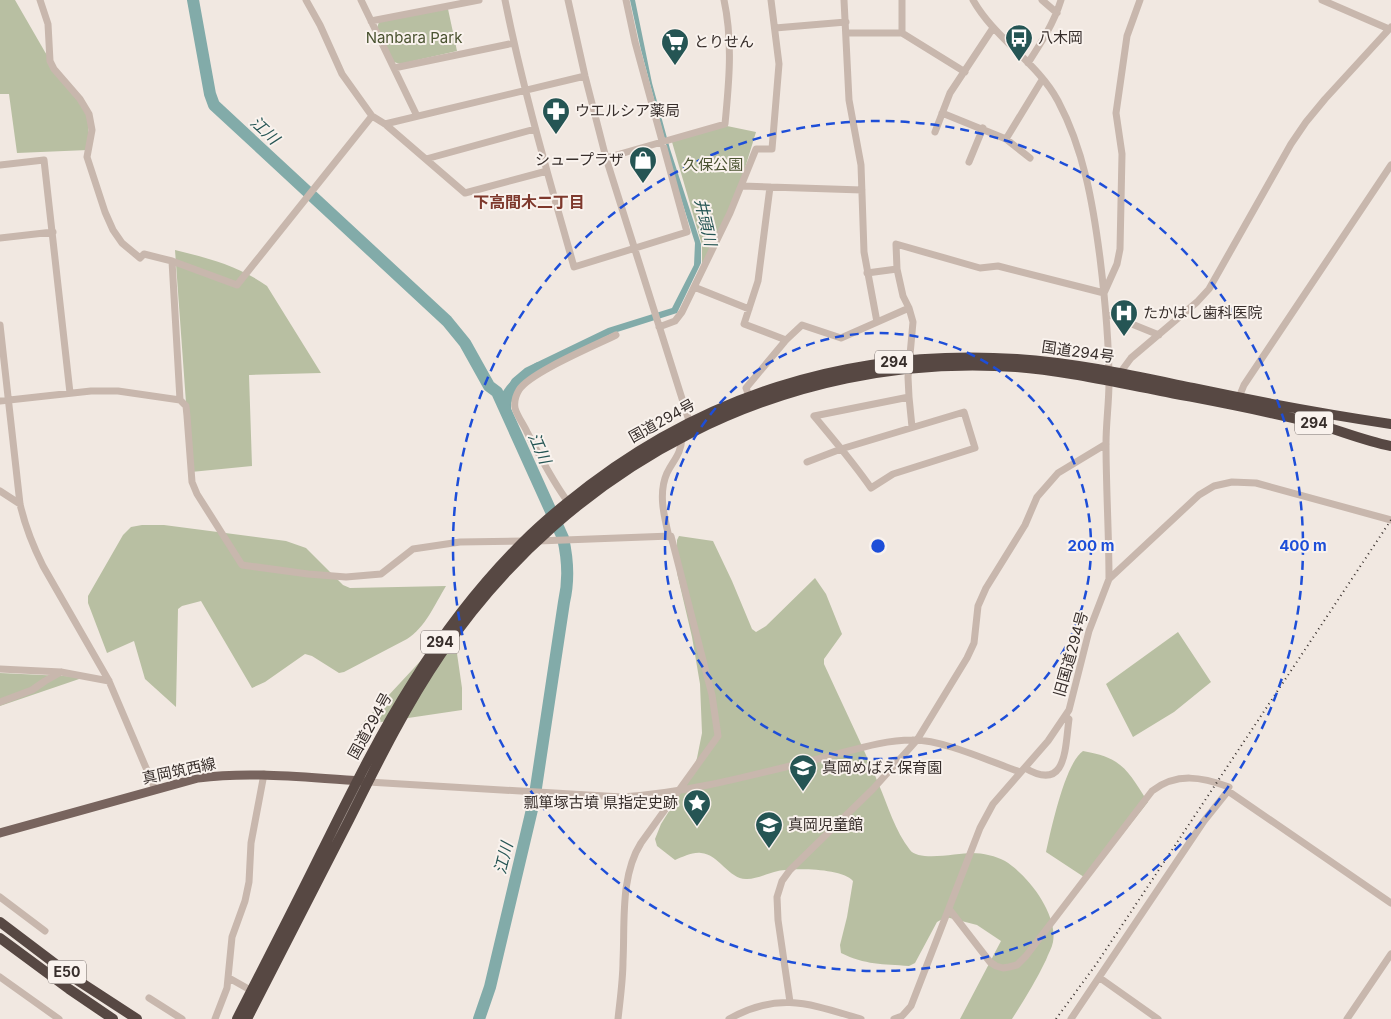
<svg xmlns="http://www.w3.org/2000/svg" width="1391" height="1019" font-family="Inter,'Noto Sans JP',sans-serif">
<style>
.green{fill:#b8bfa2}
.water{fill:#82aba9}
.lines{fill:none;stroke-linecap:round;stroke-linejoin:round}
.river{stroke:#82aba9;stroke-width:12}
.minor{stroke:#c8b7ad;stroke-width:7}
.major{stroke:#78645e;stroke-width:9}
.highway{stroke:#574843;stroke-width:10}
.rail{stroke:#372e2b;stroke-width:2;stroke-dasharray:1 4;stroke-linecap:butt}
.ring{fill:none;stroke:#1d4ed8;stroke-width:2.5;stroke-dasharray:9 6}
.labels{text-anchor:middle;stroke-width:4;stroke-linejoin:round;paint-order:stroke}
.shield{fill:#f9f2ed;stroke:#716965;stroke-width:1}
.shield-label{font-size:14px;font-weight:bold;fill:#372e2b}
.park-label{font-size:15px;fill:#4a5331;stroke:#f9f2ed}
.poi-label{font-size:15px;fill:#372e2b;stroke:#f9f2ed;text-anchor:start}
.street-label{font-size:15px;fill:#372e2b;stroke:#f9f2ed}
.water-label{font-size:16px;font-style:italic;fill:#255554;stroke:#f9f2ed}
.neighbourhood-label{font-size:16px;font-weight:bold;fill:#7e382c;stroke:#f9f2ed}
.centre{fill:#1d4ed8;stroke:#f9f2ed;stroke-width:2.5}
.ring-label{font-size:15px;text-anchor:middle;font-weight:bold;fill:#1d4ed8;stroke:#f9f2ed;stroke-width:4;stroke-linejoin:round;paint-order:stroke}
</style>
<rect width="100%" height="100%" fill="#f1e8e1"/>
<!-- green -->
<path class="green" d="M0 0H15L45 52 89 114 88 150 17 153 9 94H0Z
M448 9 457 51 400 64 394 62 377 28 379 22Z
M727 126 756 132 731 214 702 264V245L672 142Z
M175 250C208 258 239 266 267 286L321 373 249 375 252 466 191 472Z
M142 525H164L286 541 306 548 343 585 350 588 446 586C435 604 425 628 407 639L344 672 339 673 312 656 305 654 265 682 252 688 201 601 182 606 178 609 176 707 145 679 134 641 107 653 88 603V596L123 535 131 527Z
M679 536 713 541 732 581 752 629 756 632 766 626 815 578 826 594 842 634 824 659V664C842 704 862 744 879 785 888 806 895 831 910 850 919 862 958 853 972 853 983 853 996 856 1005 861 1028 875 1058 914 1053 942 1052 948 1048 954 1046 960 1036 981 1024 1000 1012 1019H960L1001 941 977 925 946 917 937 922 915 963 909 966C883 964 865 965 841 953L840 945 847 917 853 881C841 868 794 868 778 871 768 873 757 879 747 879 729 880 719 854 701 853 692 852 683 857 675 860L657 846 655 839 661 824 691 776 697 758 702 733 700 684 692 637 677 573V540Z
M453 626 462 688V710L361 725Z
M1178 632 1211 682 1174 712 1133 737 1106 684Z
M0 673 85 677 0 706Z
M1083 751C1123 758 1127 770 1148 802L1087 879 1046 852C1051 830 1065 763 1083 751Z"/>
<!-- water -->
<path class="water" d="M630 0H635L652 83 670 149 701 244V263L677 313 611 334 521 379C512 388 511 397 511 410L503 395 512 379 525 368 608 328 672 308 694 265 695 243 677 186 641 50Z"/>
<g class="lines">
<!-- river -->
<path class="river" d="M193 0 210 94 214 105 447 321 465 343 489 386 497 392 563 538C568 560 569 581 564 602L534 801 490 987 479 1019
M506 400C509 387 527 375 539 368"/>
<!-- minor -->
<path class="minor" d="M40 0 48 24 50 61 54 69 80 99 89 114 92 130 87 157 105 212 113 230 122 243 140 258 144 254 172 261 237 285 372 116
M306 0 320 25 342 74 372 116 385 124 465 193 547 171
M361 0 417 116
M505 0C523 90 549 178 574 267L687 232 635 42 626 0
M568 0 585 76 606 158 691 427
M844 0 849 100 861 165 864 252 877 322
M902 0V33
M973 0C995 39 1037 62 1058 101 1084 150 1093 204 1100 258 1105 299 1109 341 1109 382 1109 403 1106 423 1106 443 1106 488 1109 534 1109 579
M1042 0 1057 13
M1322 0 1389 29
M371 21 479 0
M775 28 846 22
M847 33H902L965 72
M1028 63C1041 43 1054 23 1061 0
M394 68 514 43
M942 113 1006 139 1042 80
M385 124 585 76
M935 132 950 93 993 28
M1006 139 1030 158
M606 158 725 124C729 83 733 41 724 0
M426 159 535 129
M969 162 983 128
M0 165 44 160 70 393
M742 186 862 190
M770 187 758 281 744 324 786 340
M0 238 53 232
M172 261 180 400 186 406 187 416 192 482 197 494 242 565 308 574 346 577 381 574 413 549 460 542 524 541
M867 273 897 269
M694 287 749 309
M1107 314 1159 335
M0 325 20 504C25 526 33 546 43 566L109 681 155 789
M659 327 675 321 682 312 730 213 756 149H772L779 64 771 0
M1120 373 1131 358 1197 302 1209 289 1291 144 1306 122 1325 99 1391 27
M749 396 746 388 786 340 802 325 841 338 909 308
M909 397 908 377 913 322 909 308 903 296 897 269 896 244 980 268 998 266 1104 293 1117 264 1120 249 1122 154 1116 113 1127 36 1140 0
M0 401 91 391H118L180 400
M1237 402 1244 385 1391 165
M807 462 841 449 964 412 975 448 893 474 871 488C854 463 834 440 814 416L909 397 912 427
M0 491 20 504
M568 502C552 481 540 456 527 432 524 425 517 416 515 408 514 402 516 395 519 390 529 373 596 345 616 335
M669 537C664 516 658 493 667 473 674 459 681 455 682 437
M538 541 671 536 712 695 718 736 641 843C620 876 625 923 623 961 623 980 620 1000 618 1019
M0 669 61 672 109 681
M0 702 32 690 45 681 61 672
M1025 768C1067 793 1065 748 1069 719L1065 716
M368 782 622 797C691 793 759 773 826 757 854 750 883 740 912 740 942 739 991 762 1020 772
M0 897 45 931
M949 909 990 962 996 966 1003 968 1009 967 1017 965 1026 956 1152 791C1177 772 1202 777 1229 787
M0 977 59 1019
M229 978 252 991
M1100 978 1158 1019
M149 998 182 1019
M790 1002 778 920 777 897 782 881 790 870 873 789 917 740 967 658 974 643 978 606 986 588 1025 525 1037 497 1058 473 1106 444
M215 1019 227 988 232 937 245 901 249 882 251 843 264 774
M729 1019C779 991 810 1004 861 1019
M894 1019 902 1016 911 1006 980 828 993 804 1048 741 1069 710 1089 631 1109 579 1199 495 1214 486 1232 482 1256 483 1391 520
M1071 1019 1204 821 1228 791 1391 903
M1347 1019 1391 954"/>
<!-- major -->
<path class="major" d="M0 833 198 778C253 771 307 778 362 781"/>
<!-- highway -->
<path class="highway" d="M0 922 74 978 137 1019
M0 938 69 989 113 1019
M237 1019C265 964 294 908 321 853 350 795 378 737 413 682 444 632 481 584 523 542 537 528 552 515 567 503 697 396 849 348 1017 359 1077 363 1135 376 1193 388 1259 402 1324 414 1391 424
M247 1019C281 953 314 887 348 822 377 764 405 707 441 654 570 464 785 351 1016 367 1065 371 1113 382 1161 391 1212 401 1263 410 1313 423 1339 430 1364 441 1391 446"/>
<!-- rail -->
<path class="rail" d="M1056 1019 1097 963 1391 520"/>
</g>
<!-- distance rings -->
<g class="ring">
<circle cx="878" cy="546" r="213"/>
<circle cx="878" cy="546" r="425"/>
</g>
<!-- icons -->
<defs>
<g id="bus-pin" transform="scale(1.4375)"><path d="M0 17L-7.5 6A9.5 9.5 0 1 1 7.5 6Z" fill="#255554" stroke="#f9f2ed"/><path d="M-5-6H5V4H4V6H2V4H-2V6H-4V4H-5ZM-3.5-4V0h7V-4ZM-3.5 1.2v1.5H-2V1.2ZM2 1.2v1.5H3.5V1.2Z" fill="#fff"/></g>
<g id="supermarket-pin" transform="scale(1.4375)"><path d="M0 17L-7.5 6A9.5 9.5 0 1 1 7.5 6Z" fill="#255554" stroke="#f9f2ed"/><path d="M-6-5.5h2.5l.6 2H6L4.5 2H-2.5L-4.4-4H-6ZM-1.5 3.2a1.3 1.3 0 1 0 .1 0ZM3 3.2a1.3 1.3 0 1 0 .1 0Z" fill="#fff"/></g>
<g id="pharmacy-pin" transform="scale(1.4375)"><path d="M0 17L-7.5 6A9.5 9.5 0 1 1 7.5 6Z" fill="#255554" stroke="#f9f2ed"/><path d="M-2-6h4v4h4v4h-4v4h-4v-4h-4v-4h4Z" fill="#fff"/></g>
<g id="shop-pin" transform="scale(1.4375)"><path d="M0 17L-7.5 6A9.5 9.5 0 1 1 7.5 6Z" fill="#255554" stroke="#f9f2ed"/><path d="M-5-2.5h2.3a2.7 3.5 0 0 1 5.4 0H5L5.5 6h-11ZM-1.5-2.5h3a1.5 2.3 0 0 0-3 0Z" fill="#fff"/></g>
<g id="hospital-pin" transform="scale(1.4375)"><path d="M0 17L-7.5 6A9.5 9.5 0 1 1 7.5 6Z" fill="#255554" stroke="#f9f2ed"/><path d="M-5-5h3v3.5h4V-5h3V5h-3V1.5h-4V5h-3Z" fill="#fff"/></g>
<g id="school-pin" transform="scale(1.4375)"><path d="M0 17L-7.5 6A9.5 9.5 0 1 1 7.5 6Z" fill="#255554" stroke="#f9f2ed"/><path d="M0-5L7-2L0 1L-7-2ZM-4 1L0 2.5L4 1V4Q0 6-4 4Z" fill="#fff"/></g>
<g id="sight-pin" transform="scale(1.4375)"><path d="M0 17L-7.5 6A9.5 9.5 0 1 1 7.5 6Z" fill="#255554" stroke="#f9f2ed"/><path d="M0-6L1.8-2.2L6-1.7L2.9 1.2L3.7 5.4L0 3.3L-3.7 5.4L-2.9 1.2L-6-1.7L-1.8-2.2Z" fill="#fff"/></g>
</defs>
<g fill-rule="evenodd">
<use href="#bus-pin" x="1019" y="38"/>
<use href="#supermarket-pin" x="675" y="42"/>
<use href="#pharmacy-pin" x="556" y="111"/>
<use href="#shop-pin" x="643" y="160"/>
<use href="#hospital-pin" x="1124" y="313"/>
<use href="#school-pin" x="803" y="768"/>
<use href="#sight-pin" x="697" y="803"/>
<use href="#school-pin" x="769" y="825"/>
</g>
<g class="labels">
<!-- shield labels -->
<g class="shield">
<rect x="875" y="350.5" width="38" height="23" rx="4"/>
<rect x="1295" y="411.5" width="38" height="23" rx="4"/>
<rect x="421" y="630.5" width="38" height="23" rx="4"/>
<rect x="48" y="960.5" width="38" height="23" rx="4"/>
</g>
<g class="shield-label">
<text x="894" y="367">294</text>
<text x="1314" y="428">294</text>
<text x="440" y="647">294</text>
<text x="67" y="977">E50</text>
</g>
<!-- park labels -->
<g class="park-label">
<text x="414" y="43">Nanbara Park</text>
<text x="713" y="170">久保公園</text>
</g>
<!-- poi labels -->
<g class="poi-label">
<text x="1038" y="43">八木岡</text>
<text x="694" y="47">とりせん</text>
<text x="575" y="116">ウエルシア薬局</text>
<text x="624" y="165" text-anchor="end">シュープラザ</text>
<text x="1143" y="318">たかはし歯科医院</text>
<text x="822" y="773">真岡めばえ保育園</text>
<text x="678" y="808" text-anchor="end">瓢箪塚古墳 県指定史跡</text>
<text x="788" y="830">真岡児童館</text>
</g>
<!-- street labels -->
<g class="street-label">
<text transform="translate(1078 352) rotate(8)" y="5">国道294号</text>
<text transform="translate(662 421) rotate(-29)" y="5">国道294号</text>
<text transform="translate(1071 654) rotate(-74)" y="5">旧国道294号</text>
<text transform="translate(370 726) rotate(-61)" y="5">国道294号</text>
<text transform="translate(179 771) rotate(-12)" y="5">真岡筑西線</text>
</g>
<!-- water labels -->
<g class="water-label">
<text transform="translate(265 130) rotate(43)" y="6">江川</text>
<text transform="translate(706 222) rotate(77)" y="6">井頭川</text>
<text transform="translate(540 448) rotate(66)" y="6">江川</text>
<text transform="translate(503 858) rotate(-76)" y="6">江川</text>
</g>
<!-- neighbourhood labels -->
<g class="neighbourhood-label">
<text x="529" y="208">下高間木二丁目</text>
</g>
</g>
<circle cx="878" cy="546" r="8" class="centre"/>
<g class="ring-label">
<text x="1091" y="551">200 m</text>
<text x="1303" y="551">400 m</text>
</g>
</svg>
